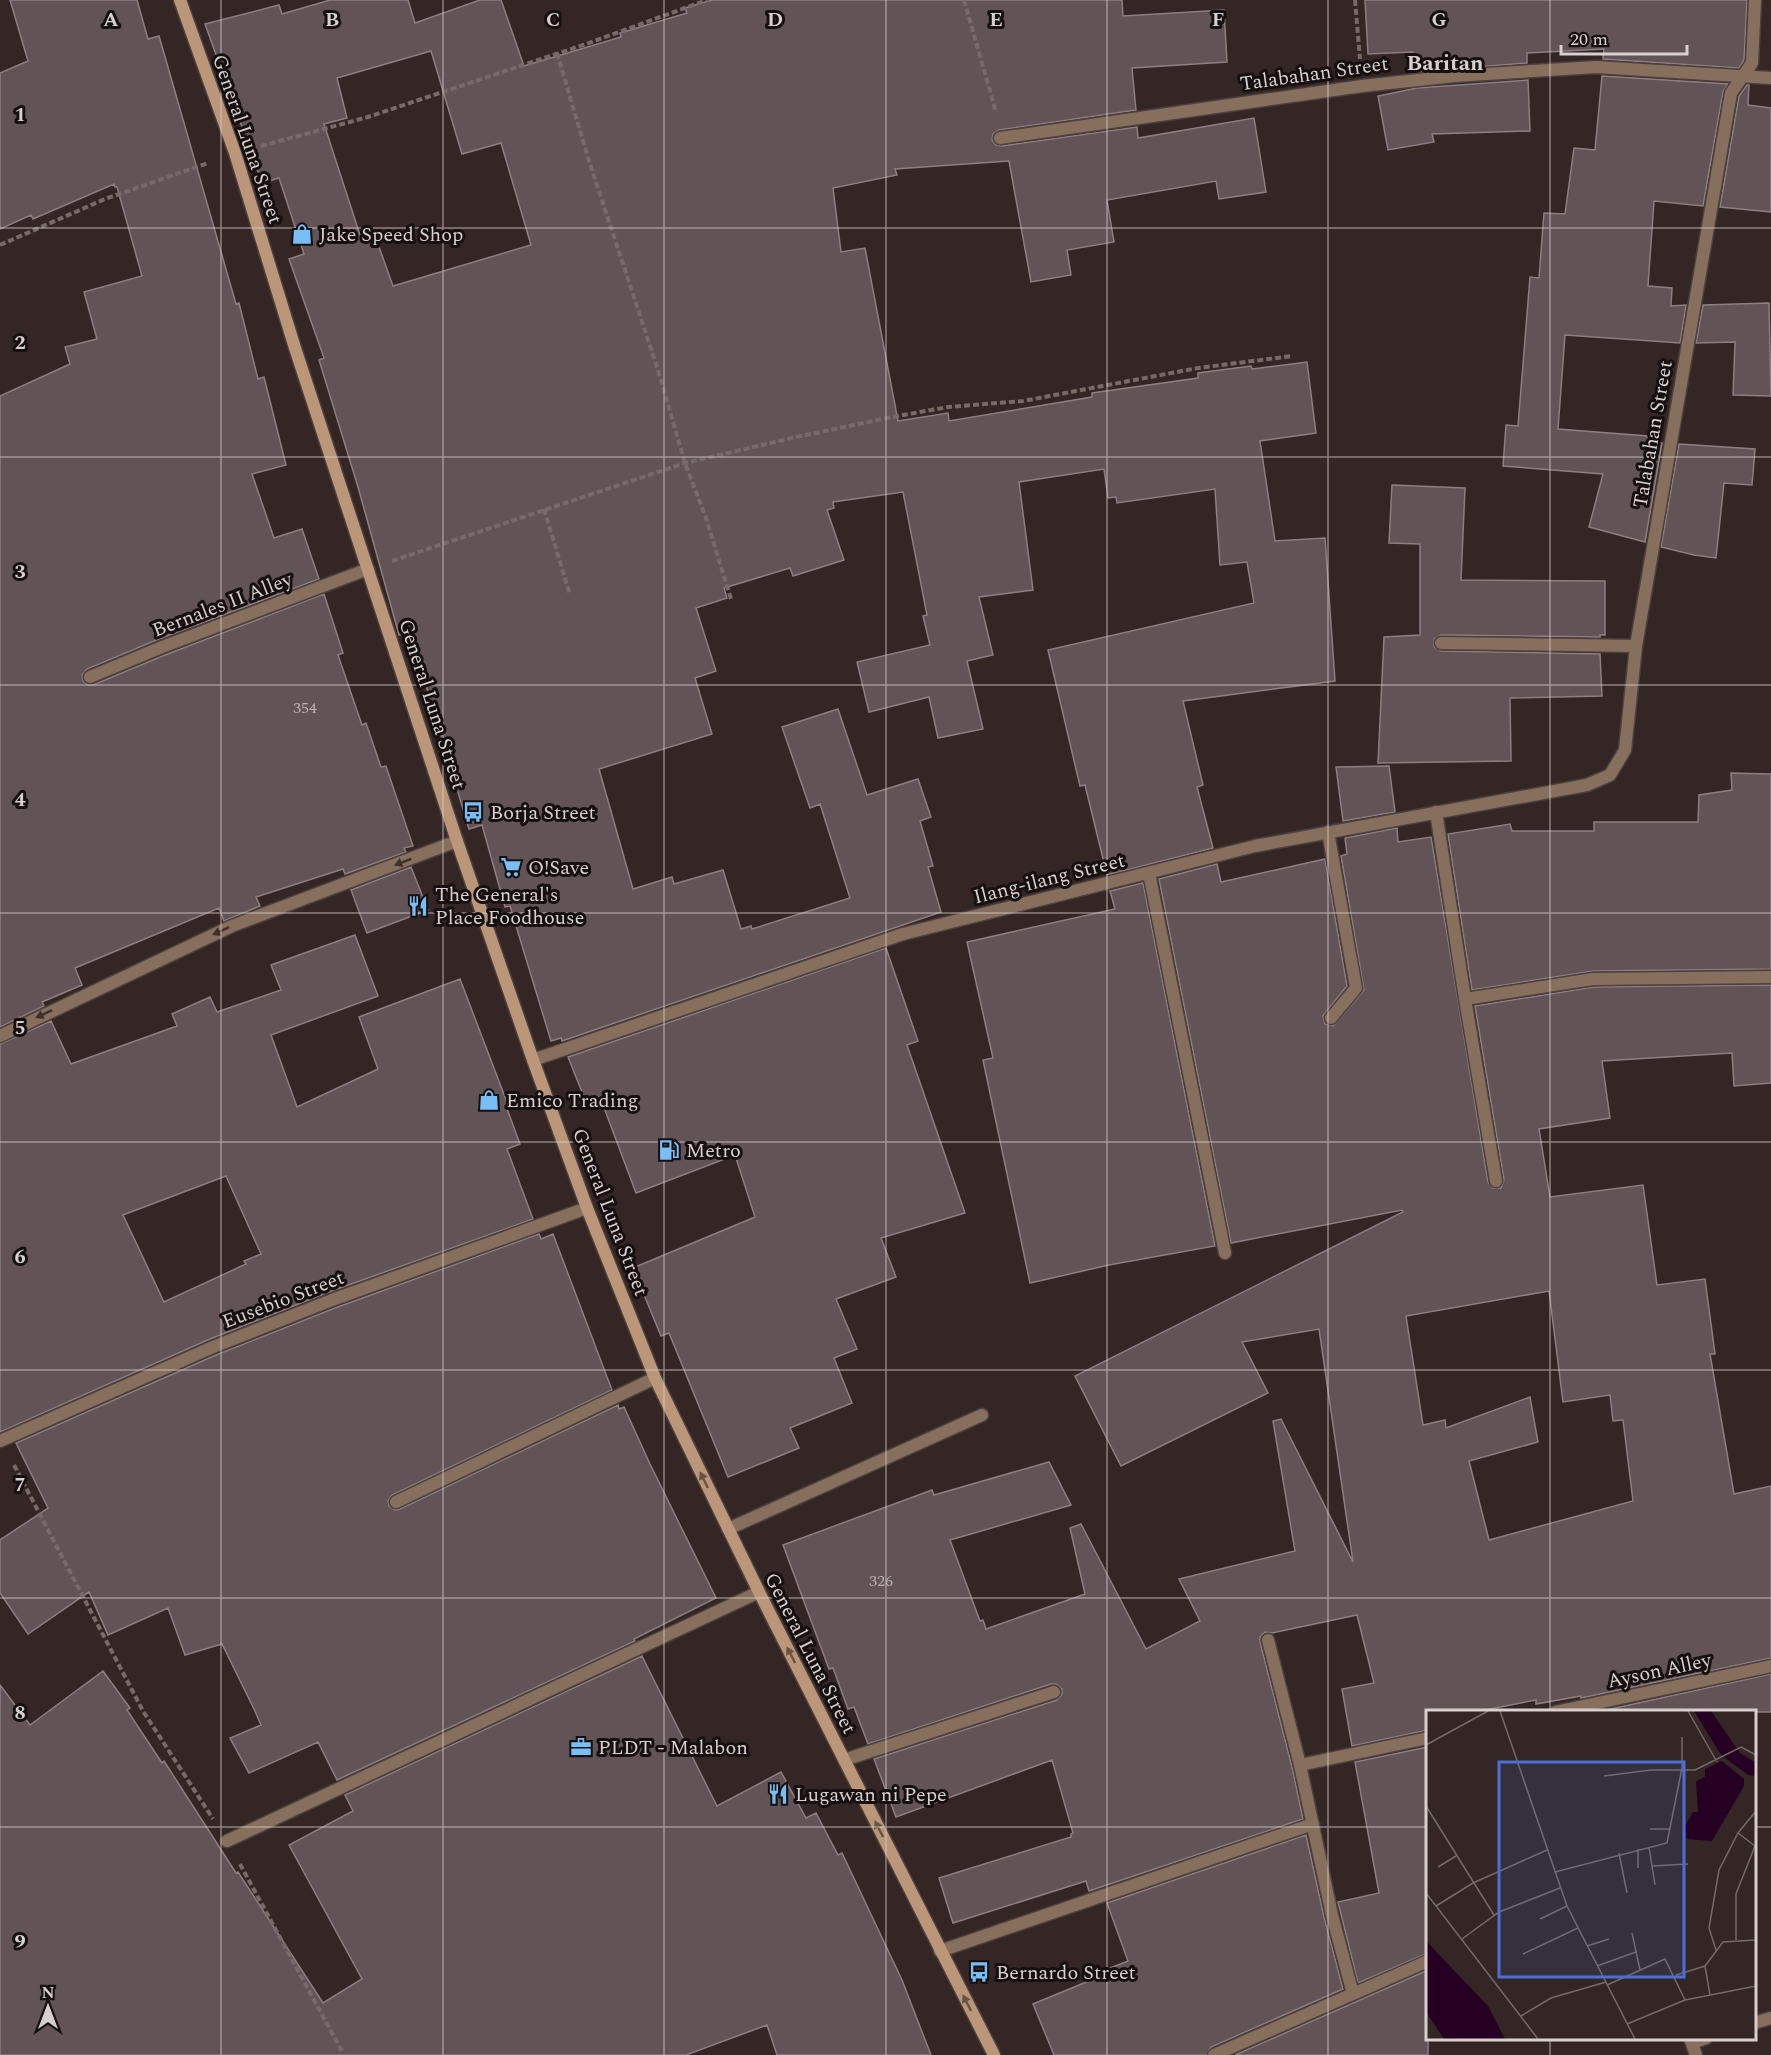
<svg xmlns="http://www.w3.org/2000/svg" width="1771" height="2055" font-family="Spectral,serif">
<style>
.building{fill:#625357;stroke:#8e7e82;stroke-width:1.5;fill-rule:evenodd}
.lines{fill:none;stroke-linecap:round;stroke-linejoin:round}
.lane-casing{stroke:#4d413f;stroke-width:15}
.street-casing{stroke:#4d413f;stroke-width:15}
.secondary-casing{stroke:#4d413f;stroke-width:15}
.path{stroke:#776b6a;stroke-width:4;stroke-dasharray:6 3;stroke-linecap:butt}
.lane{stroke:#866f5d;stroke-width:12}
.street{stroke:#866f5d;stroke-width:12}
.secondary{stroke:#bb9678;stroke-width:12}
.oneway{fill:#3d322b}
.oneway2{fill:#685444}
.grid{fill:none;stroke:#d8cfce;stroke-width:1.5;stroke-opacity:0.55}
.labels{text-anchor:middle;stroke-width:6;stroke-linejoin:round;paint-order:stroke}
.number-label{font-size:16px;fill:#bab0b0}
.street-label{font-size:20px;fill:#d8cfce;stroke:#161110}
.poi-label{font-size:20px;fill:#d8cfce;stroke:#161110;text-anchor:start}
.quarter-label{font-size:22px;font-weight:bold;fill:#d8cfce;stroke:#161110}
.inset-road{fill:none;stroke:#756a68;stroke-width:1.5}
.view{fill:#4c6ed6;fill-opacity:0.15;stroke:#4c6ed6;stroke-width:3}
.inset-edge{fill:none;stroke:#d8cfce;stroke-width:3}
.grid-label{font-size:20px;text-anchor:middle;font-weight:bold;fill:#d8cfce;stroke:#161110;stroke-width:6;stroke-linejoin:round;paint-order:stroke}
</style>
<rect width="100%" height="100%" fill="#332624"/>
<!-- building -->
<path class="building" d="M10 0H137L148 39 159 36 236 304 239 303 258 379 264 377 286 465 252 474 274 538 302 529 319 579 159 639 87 669 82 675 83 681 88 685H93L165 655 324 594 343 653 338 655 362 725 366 723 381 767 386 766 413 846 404 848 406 852 345 874 343 869 256 897 260 906 224 921 219 908 75 968 82 985 42 1002 44 1006 0 1027V396L70 364 65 347 97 339 84 292 142 276 117 187H115L114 184 33 219 31 215 0 229V73L28 61Z
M330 0H408L415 23 480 0H501L524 66 621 37 620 33 687 13 685 8 712 0H1122L1123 16 1224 10 1227 62 1132 68 1136 110 999 130 993 134 992 140 996 145 1001 146 1137 127 1138 138 1254 118 1266 192 1219 199 1216 181 1107 200 1114 242 1067 250 1071 275 1031 282 1009 161 895 169 897 175 833 188 841 252 865 248 898 421 948 413 949 421 1092 397V393L1198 378V373L1251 366 1252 369 1307 362 1316 433 1260 441 1275 541 1325 538 1335 681 1183 701 1203 785 1197 787 1213 848 1107 875 1085 785 1080 786 1048 650 1254 603 1247 562 1220 565 1215 489 1117 503 1116 497 1108 498 1104 469 1019 482 1033 590 979 597 993 655 967 661 983 729 938 738 929 697 869 712 857 662 930 645 923 616 927 615 903 492 833 502 834 508 827 510 844 560 793 576 790 568 724 588 727 598 696 608 716 671 695 678 712 734 599 769 633 889 672 877 674 884 723 870 741 929 751 926 752 929 850 898 820 804 810 808 782 727 838 709 867 795 918 779 931 817 920 821 933 866 928 867 941 912 562 1041 561 1038 551 1041 510 906 505 907 482 825 469 829 410 632 399 635 358 487 319 360 324 358 289 259 304 254 279 178 262 183 205 24 279 5 282 14ZM431 51 462 154 501 143 531 245 393 286 373 230 360 235 324 124 347 118 337 78Z
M1365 0H1747L1744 60 1739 68 1603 59 1604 49 1527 53V63L1416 72 1413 52 1368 54Z
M1602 76 1728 84 1723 92 1703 206 1654 201 1648 286 1672 288 1671 306 1686 305 1680 343 1565 335 1558 429 1648 436 1647 442 1662 443 1645 542 1589 527 1603 474 1503 466 1506 425 1518 426 1530 277 1539 278 1544 213 1565 214 1574 148 1595 150Z
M1528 80 1530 131 1432 134 1434 142 1388 150 1378 96 1417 88Z
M1747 85H1749L1748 105 1771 108V212L1720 207 1739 96Z
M1769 303 1771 396 1733 395 1735 342 1696 343 1703 305Z
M1679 444 1755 449 1752 485 1724 483 1716 558 1694 555 1661 547Z
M1392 485 1465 488 1461 580 1605 581V635H1600V637L1441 635 1434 639V647L1441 651 1600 654 1602 696 1510 698 1511 761 1378 763 1384 637 1420 635V544L1389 543Z
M1389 766 1395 812 1343 821 1336 767Z
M1731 773 1771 774V969L1593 971 1472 990 1448 834 1510 824 1512 831H1594V822H1698L1699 795 1732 790Z
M1397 828 1398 842 1431 837 1488 1182 1493 1188H1501L1504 1180 1475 1006 1594 987 1771 985V1083L1734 1086 1732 1053 1602 1061 1610 1118 1539 1129 1550 1197 1643 1185 1657 1285 1705 1279 1715 1354H1710L1734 1494 1771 1486V1658L1581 1698V1696L1536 1704V1700L1475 1712H1428V1730L1352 1746 1342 1689 1374 1683 1357 1615 1272 1633 1265 1632 1260 1637V1642L1292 1767 1303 1819 1089 1891 1086 1881 953 1923 939 1878 1071 1837V1834L1073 1833 1052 1760 896 1817 874 1759 1057 1700 1062 1694V1689L1056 1684H1051L868 1744 854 1707 848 1709 833 1668 829 1669 783 1545 932 1490 934 1495 1049 1462 1071 1505 950 1540 980 1621 983 1620 986 1629 1085 1594 1070 1528 1081 1524 1146 1649 1200 1621 1179 1579 1295 1551 1273 1421 1281 1419 1353 1562 1319 1329 1242 1342 1268 1393 1121 1466 1075 1376 1403 1212 1402 1210 1231 1243 1159 879 1217 864 1221 882 1325 859 1347 986 1323 1016 1325 1024 1333 1026 1364 990 1341 856 1347 854 1345 838ZM1549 1291 1563 1402 1610 1395 1613 1421 1623 1420 1633 1501 1489 1540 1469 1461 1538 1442 1530 1397 1446 1428 1445 1420 1423 1425 1406 1316Z
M411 867 428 910 367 933 351 890Z
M1143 883 1215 1246 1109 1265 1030 1283 983 1060 993 1058 967 942 1115 909 1110 891Z
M355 935 378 996 271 1035 297 1107 378 1069 359 1017 460 979 508 1105 506 1106 520 1144 507 1149 533 1219 329 1292 210 1339 0 1432V1044L51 1021 71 1064 177 1026 172 1014 210 997 217 1012 281 990 271 965ZM226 1176 261 1254 244 1261 246 1264 164 1302 123 1215Z
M886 948 918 1041 907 1045 965 1213 881 1238 896 1277 836 1299 857 1349 834 1358 852 1403 790 1428 799 1448 728 1477 669 1333 661 1336 633 1268 755 1217 735 1155 636 1193 600 1097 586 1102 568 1057Z
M539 1234 541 1239 553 1234 612 1390 392 1495 388 1501 389 1506 395 1510 400 1509 618 1405 619 1409 624 1407 650 1464 716 1598 634 1639 635 1641 337 1780 318 1742 249 1773 230 1738 261 1725 254 1709 222 1644 185 1655 168 1608 108 1635 89 1592 28 1634 0 1593V1540L48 1508 16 1443 216 1355 335 1308Z
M642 1656 717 1806 781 1772 806 1818 816 1813 838 1855 842 1853 902 1980 931 2055H777L767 2025 686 2055H0V1685L30 1725 103 1671 130 1708 127 1710 162 1763 164 1761 236 1873 238 1872 323 2003 362 1979 289 1845 353 1811 345 1795Z
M1771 1674V1712H1597Z
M1428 1747V1953L1358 1983 1338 1902 1379 1893 1355 1762Z
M1306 1835 1324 1917 1343 1989 1211 2047 1206 2055H1054L1033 2004 1101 1976 1100 1972 1128 1961 1107 1903Z
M1428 1970V2055H1235Z"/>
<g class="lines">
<!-- lane casing -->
<g class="lane-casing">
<path id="lane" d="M90 677 162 647 368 569
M728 1529 982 1415
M1555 1712 1771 1666
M1300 1765 1428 1738"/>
</g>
<!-- street casing -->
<g class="street-casing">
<path id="street" d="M1000 138 1362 86 1455 76 1596 67 1771 78
M1441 643 1636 646
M1436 812 1465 999 1496 1181
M1328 832 1356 988 1331 1018
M1149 873 1225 1253
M1465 999 1593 979 1771 977
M0 1036 232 926 457 841
M533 1060 903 934 1255 846 1587 785 1610 775 1625 750 1636 646 1731 93 1752 63 1755 0
M0 1441 213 1347 332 1300 587 1208
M396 1502 655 1378
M1268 1640 1300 1765 1332 1915 1353 1994
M844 1760 1054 1692
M227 1841 759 1592
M940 1951 1313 1824
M1754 2023 1771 2018
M1690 2038 1696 2055
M1692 2043 1706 2038
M1214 2055 1428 1961"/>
</g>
<!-- secondary casing -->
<g class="secondary-casing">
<path id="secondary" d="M180 0 235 153 295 348 457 841 533 1060 587 1208 655 1378 759 1592 994 2055"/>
</g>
<!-- path -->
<path class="path" d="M964 0 996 112
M1355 0 1360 59
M557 53 589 161 659 373 685 463 706 518 731 599
M261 146 368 117 586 44 707 0
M0 245 105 199 208 163
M544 509 570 595
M392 561 685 463 792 438 892 417 948 407 1023 401 1198 368 1292 356
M14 1465 143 1711 213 1819
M240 1864 344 2055"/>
<!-- lane -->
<use href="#lane" class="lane"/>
<!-- street -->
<use href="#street" class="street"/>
<!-- secondary -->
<use href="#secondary" class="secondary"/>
</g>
<!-- one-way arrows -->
<defs><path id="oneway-solid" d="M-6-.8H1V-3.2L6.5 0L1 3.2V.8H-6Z" transform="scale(1.5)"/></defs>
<g class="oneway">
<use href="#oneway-solid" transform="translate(403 862) rotate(159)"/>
<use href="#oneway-solid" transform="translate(221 931) rotate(155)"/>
<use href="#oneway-solid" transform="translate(44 1014) rotate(155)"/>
</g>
<g class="oneway2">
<use href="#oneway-solid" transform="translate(704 1480) rotate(-116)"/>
<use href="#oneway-solid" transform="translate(791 1655) rotate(-117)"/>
<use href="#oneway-solid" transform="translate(879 1829) rotate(-117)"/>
<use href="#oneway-solid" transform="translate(967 2003) rotate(-117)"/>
</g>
<!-- grid -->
<path class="grid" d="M221 0V2055M443 0V2055M664 0V2055M886 0V2055M1107 0V2055M1328 0V2055M1550 0V1712M0 228H1771M0 457H1771M0 685H1771M0 913H1771M0 1142H1771M0 1370H1771M0 1598H1771M0 1827H1428M1754 1827H1771M1550 2038V2055"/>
<!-- icons -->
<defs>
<g id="shop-bare" transform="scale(1.62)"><path d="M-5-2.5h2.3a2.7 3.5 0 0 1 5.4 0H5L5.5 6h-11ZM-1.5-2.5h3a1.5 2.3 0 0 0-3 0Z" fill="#78bff7" stroke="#161110" stroke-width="2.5" paint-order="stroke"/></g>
<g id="bus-bare" transform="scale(1.62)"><path d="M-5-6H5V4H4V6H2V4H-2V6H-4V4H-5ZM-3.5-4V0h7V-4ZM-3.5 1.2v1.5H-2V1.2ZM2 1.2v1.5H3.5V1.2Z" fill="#78bff7" stroke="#161110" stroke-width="2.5" paint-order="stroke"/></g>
<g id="supermarket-bare" transform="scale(1.62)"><path d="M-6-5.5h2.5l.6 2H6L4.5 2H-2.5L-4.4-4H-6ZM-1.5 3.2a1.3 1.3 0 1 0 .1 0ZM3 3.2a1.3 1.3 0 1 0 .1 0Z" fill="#78bff7" stroke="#161110" stroke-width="2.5" paint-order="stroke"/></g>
<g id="restaurant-bare" transform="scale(1.62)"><path d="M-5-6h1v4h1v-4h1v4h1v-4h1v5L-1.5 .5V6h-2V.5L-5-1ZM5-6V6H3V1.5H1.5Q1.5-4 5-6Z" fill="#78bff7" stroke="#161110" stroke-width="2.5" paint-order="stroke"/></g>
<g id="fuel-bare" transform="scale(1.62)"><path d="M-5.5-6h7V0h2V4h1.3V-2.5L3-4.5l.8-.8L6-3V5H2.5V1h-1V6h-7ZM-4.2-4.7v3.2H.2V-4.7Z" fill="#78bff7" stroke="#161110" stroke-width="2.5" paint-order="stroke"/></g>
<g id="office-bare" transform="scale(1.62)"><path d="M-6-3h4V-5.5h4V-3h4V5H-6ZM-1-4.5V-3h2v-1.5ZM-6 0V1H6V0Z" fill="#78bff7" stroke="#161110" stroke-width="2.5" paint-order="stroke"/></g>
</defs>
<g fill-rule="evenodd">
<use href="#shop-bare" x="302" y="234"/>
<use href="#bus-bare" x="473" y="812"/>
<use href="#supermarket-bare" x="511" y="867"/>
<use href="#restaurant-bare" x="418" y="906"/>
<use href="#shop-bare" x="489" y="1100"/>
<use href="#fuel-bare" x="669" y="1150"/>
<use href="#office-bare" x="581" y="1747"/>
<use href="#restaurant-bare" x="778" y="1794"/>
<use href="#bus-bare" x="979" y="1972"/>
</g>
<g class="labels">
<!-- number labels -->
<g class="number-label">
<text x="305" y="713">354</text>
<text x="881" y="1586">326</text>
</g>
<!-- street labels -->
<g class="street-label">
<text transform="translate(1314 73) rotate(-8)" y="7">Talabahan Street</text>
<text transform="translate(248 139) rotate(71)" y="7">General Luna Street</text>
<text transform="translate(1652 434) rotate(-80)" y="7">Talabahan Street</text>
<text transform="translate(222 604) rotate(-21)" y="7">Bernales II Alley</text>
<text transform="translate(433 704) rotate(72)" y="7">General Luna Street</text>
<text transform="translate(1049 878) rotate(-14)" y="7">Ilang-ilang Street</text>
<text transform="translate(611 1212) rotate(69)" y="7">General Luna Street</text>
<text transform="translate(283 1299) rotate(-21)" y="7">Eusebio Street</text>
<text transform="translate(811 1653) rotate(63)" y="7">General Luna Street</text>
<text transform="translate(1659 1670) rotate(-12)" y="7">Ayson Alley</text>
</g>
<!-- poi labels -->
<g class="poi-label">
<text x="319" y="241">Jake Speed Shop</text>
<text x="490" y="819">Borja Street</text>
<text x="528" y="874">O!Save</text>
<text x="435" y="901">The General's<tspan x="435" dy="23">Place Foodhouse</tspan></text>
<text x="506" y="1107">Emico Trading</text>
<text x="686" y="1157">Metro</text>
<text x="598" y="1754">PLDT - Malabon</text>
<text x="795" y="1801">Lugawan ni Pepe</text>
<text x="996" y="1979">Bernardo Street</text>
</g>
<!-- quarter labels -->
<g class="quarter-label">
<text x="1445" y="70">Baritan</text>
</g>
</g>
<!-- overview -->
<g transform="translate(1426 1710)">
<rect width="330" height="330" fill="#332624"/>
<path d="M268 1H285L314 43 330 53V66L322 65 295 45ZM296 51 318 69V76L286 131 261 129 259 116 267 102H272L270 71 279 67V59ZM0 231 62 296 79 329H18L0 302Z" fill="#260023"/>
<path class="inset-road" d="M74 1 141 196 209 329M262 1 291 52M0 35 62 1M178 66 225 60H269L315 37 330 45M0 96 68 205M224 119H244M312 123 329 136M223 137 229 175M212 139V158M193 143 201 183M226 156 262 154M12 157 30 146M129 162 241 133 256 58V27M0 183 112 329M10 196 47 173 121 140M114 209 141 196M206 223 214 260M36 229 73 202 134 178M310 230V184L329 136M161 236 183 229M290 240 283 218 293 160 312 123 330 101M97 244 152 218M171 256 210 242M279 256 284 285M250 265 279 256 297 232 330 230M181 275 239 249 259 290M95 306 125 288 180 272M201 314 259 290 330 276"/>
<path class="view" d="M73 52H258V267H73Z"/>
<rect width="330" height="330" class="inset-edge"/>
</g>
<g class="grid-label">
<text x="111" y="26">A</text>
<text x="332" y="26">B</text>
<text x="553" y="26">C</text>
<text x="775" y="26">D</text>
<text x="996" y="26">E</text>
<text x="1218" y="26">F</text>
<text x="1439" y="26">G</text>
<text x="20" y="121">1</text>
<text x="20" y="349">2</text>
<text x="20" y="578">3</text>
<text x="20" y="806">4</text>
<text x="20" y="1034">5</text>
<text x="20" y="1263">6</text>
<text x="20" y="1491">7</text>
<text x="20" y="1719">8</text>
<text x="20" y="1948">9</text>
</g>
<!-- north arrow -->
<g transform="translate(48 2007)" stroke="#161110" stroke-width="4.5" paint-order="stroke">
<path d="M0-4.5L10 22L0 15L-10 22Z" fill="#d8cfce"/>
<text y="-9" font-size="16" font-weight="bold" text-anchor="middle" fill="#d8cfce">N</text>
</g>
<!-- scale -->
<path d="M1561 45v9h126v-9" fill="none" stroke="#d8cfce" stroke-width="3"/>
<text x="1570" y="45" font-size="18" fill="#d8cfce" stroke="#161110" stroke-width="4.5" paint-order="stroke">20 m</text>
</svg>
